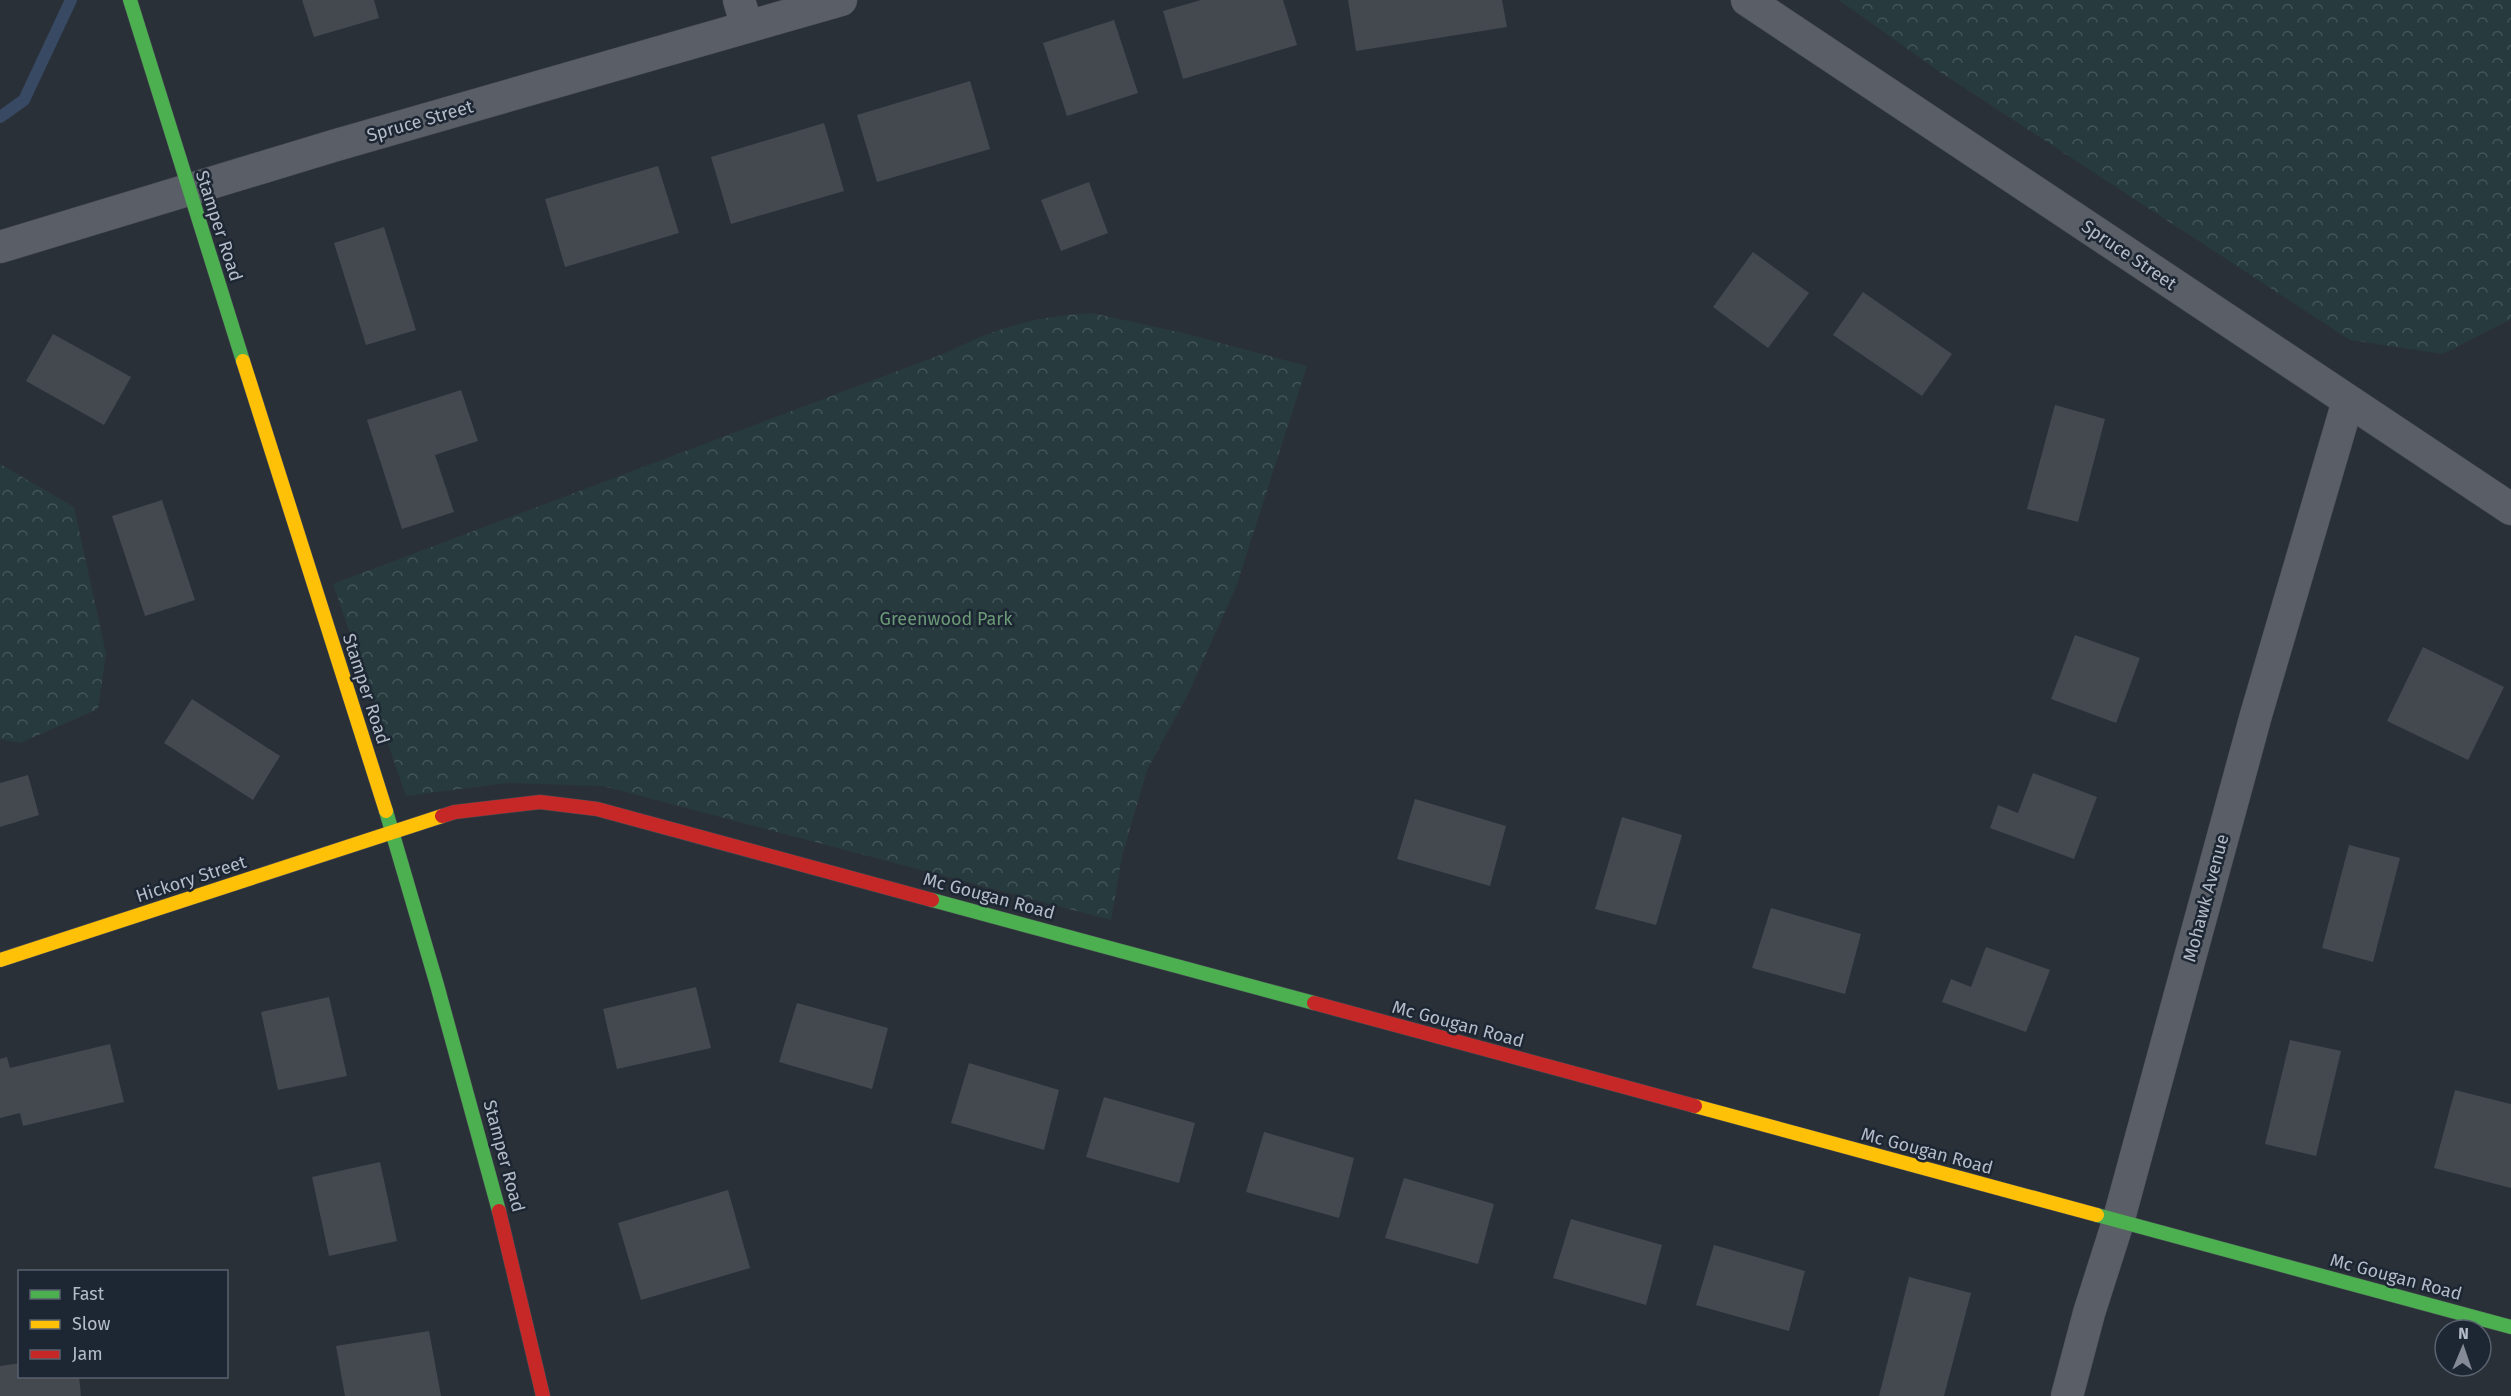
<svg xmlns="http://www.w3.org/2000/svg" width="2511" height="1396" font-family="'Fira Sans',sans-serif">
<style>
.forest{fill:url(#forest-crowns)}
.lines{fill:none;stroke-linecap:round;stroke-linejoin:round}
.stream{stroke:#384963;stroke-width:12}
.building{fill:#444950}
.street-casing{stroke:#484c53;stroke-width:33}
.fast-casing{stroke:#484c53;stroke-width:15}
.slow-casing{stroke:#484c53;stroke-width:15}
.jam-casing{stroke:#484c53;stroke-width:15}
.street{stroke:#5a5e66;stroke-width:32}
.fast{stroke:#4caf50;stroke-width:14}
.slow{stroke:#ffc107;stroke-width:14}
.jam{stroke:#c62828;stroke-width:14}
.labels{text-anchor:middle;stroke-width:5;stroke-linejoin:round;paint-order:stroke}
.street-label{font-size:18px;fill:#b4bcc9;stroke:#1d2633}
.park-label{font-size:18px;fill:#6b9a76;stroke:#1d2633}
</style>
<defs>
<pattern id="forest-crowns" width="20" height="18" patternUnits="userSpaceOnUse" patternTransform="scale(1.5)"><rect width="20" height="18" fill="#273a3e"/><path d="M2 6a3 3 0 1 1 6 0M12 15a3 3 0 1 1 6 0" fill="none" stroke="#445559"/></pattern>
</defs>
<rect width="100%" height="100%" fill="#2a3038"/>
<!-- forest -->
<path class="forest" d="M1839 0H2511V319L2443 354 2350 340 1937 70Z
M1092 313 1183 333 1307 366 1236 587 1189 692 1147 770 1122 856 1111 920 603 786 508 783 406 796 333 584 948 352C1000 326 1034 317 1092 313Z
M0 464 74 507 106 654 98 709 20 743 0 739Z"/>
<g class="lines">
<!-- stream -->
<path class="stream" d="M0 117 24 100 71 0"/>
</g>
<!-- building -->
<path class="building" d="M302 0H374L379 18 314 37Z
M1201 0H1283L1297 45 1183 79 1163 11Z
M1348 0H1502L1507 27 1356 51Z
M1114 20 1138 93 1067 116 1043 43Z
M970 81 990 149 877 182 857 115Z
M824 123 844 191 731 224 711 157Z
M658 166 679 233 565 267 545 199Z
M1089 182 1108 233 1061 251 1041 200Z
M384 227 416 330 366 345 334 243Z
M1753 252 1809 293 1768 348 1713 307Z
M1863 292 1952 354 1922 396 1833 335Z
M53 334 131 377 104 425 26 381Z
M461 390 478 441 435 455 454 512 402 529 367 420Z
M2055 405 2105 419 2078 522 2027 509Z
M162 500 195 600 145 616 112 516Z
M2075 635 2140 658 2116 723 2051 699Z
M2423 647 2504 687 2468 760 2387 721Z
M192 699 280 756 253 800 164 743Z
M2033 773 2097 797 2074 859 1990 828 1998 805 2018 813Z
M28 775 39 815 0 827V783Z
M1415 799 1506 826 1490 886 1397 859Z
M1622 817 1682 835 1656 925 1595 909Z
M2349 845 2400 858 2373 962 2322 948Z
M1771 908 1861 934 1845 994 1752 968Z
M1986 947 2050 970 2026 1032 1942 1002 1951 979 1971 987Z
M696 987 711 1048 617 1069 603 1009Z
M329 997 347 1076 278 1090 261 1012Z
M797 1003 888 1028 872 1089 779 1062Z
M2290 1040 2341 1051 2316 1156 2265 1144Z
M110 1044 124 1102 23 1126 20 1113 0 1118V1059L7 1057 10 1068Z
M969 1063 1059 1090 1044 1150 951 1123Z
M2455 1090 2511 1104V1188L2434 1168Z
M1104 1097 1195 1123 1179 1183 1086 1157Z
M1264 1132 1354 1158 1339 1218 1246 1192Z
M380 1162 397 1241 329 1256 312 1177Z
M1404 1178 1494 1204 1478 1264 1385 1238Z
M728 1190 750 1268 641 1300 618 1223Z
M1571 1219 1662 1245 1646 1305 1553 1278Z
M1714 1245 1805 1271 1789 1331 1696 1305Z
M1909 1277 1971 1293 1944 1396H1879Z
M429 1331 441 1396H345L336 1346Z
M20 1363V1376H79L81 1396H0V1366Z"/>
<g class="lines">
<!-- street casing -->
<g class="street-casing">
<path id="street" d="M739 0 747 27
M1747 0 2511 509
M0 247 333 146 841 0
M2067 1396 2089 1313 2118 1222 2256 715 2348 401"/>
</g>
<!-- fast casing -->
<g class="fast-casing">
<path id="fast" d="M130 0 243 361
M386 811 437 985 499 1211
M932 900 1314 1003
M2097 1215 2511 1327"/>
</g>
<!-- slow casing -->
<g class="slow-casing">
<path id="slow" d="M243 361 386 811
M0 960 442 816
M1695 1106 2097 1215"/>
</g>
<!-- jam casing -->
<g class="jam-casing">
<path id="jam" d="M442 816 455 812 540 802 597 809 932 900
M1314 1003 1695 1106
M499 1211 543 1396"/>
</g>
<!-- street -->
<use href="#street" class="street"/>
<!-- fast -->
<use href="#fast" class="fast"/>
<!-- slow -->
<use href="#slow" class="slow"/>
<!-- jam -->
<use href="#jam" class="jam"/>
</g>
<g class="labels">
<!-- street labels -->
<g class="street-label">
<text transform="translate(420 121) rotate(-16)" y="6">Spruce Street</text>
<text transform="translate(219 226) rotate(72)" y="6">Stamper Road</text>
<text transform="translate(2129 255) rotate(34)" y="6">Spruce Street</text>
<text transform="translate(366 689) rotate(72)" y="6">Stamper Road</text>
<text transform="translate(191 879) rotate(-18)" y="6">Hickory Street</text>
<text transform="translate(989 896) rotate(15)" y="6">Mc Gougan Road</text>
<text transform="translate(2206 898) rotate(-75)" y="6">Mohawk Avenue</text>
<text transform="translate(1458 1024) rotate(15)" y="6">Mc Gougan Road</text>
<text transform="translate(1927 1151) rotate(15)" y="6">Mc Gougan Road</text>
<text transform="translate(504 1156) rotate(75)" y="6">Stamper Road</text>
<text transform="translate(2396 1277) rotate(15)" y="6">Mc Gougan Road</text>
</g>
<!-- park labels -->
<g class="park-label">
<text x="946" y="625">Greenwood Park</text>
</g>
</g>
<!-- legend -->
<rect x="18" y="1270" width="210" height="108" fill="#1d2633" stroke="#59626f" stroke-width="1.5"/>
<rect x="30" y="1290" width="30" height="9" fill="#4caf50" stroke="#59626f" stroke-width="1.5"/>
<text x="72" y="1300" font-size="18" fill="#b4bcc9">Fast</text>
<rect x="30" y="1320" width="30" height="9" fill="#ffc107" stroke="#59626f" stroke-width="1.5"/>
<text x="72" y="1330" font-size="18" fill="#b4bcc9">Slow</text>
<rect x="30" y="1350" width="30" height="9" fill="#c62828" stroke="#59626f" stroke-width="1.5"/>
<text x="72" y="1360" font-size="18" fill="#b4bcc9">Jam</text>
<!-- north arrow -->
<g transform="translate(2463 1348) rotate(2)"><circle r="28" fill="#1d2633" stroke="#59626f" stroke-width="1.5"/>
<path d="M0-4.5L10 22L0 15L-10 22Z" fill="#848b96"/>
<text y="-9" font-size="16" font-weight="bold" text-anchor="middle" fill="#b4bcc9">N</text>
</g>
</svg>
